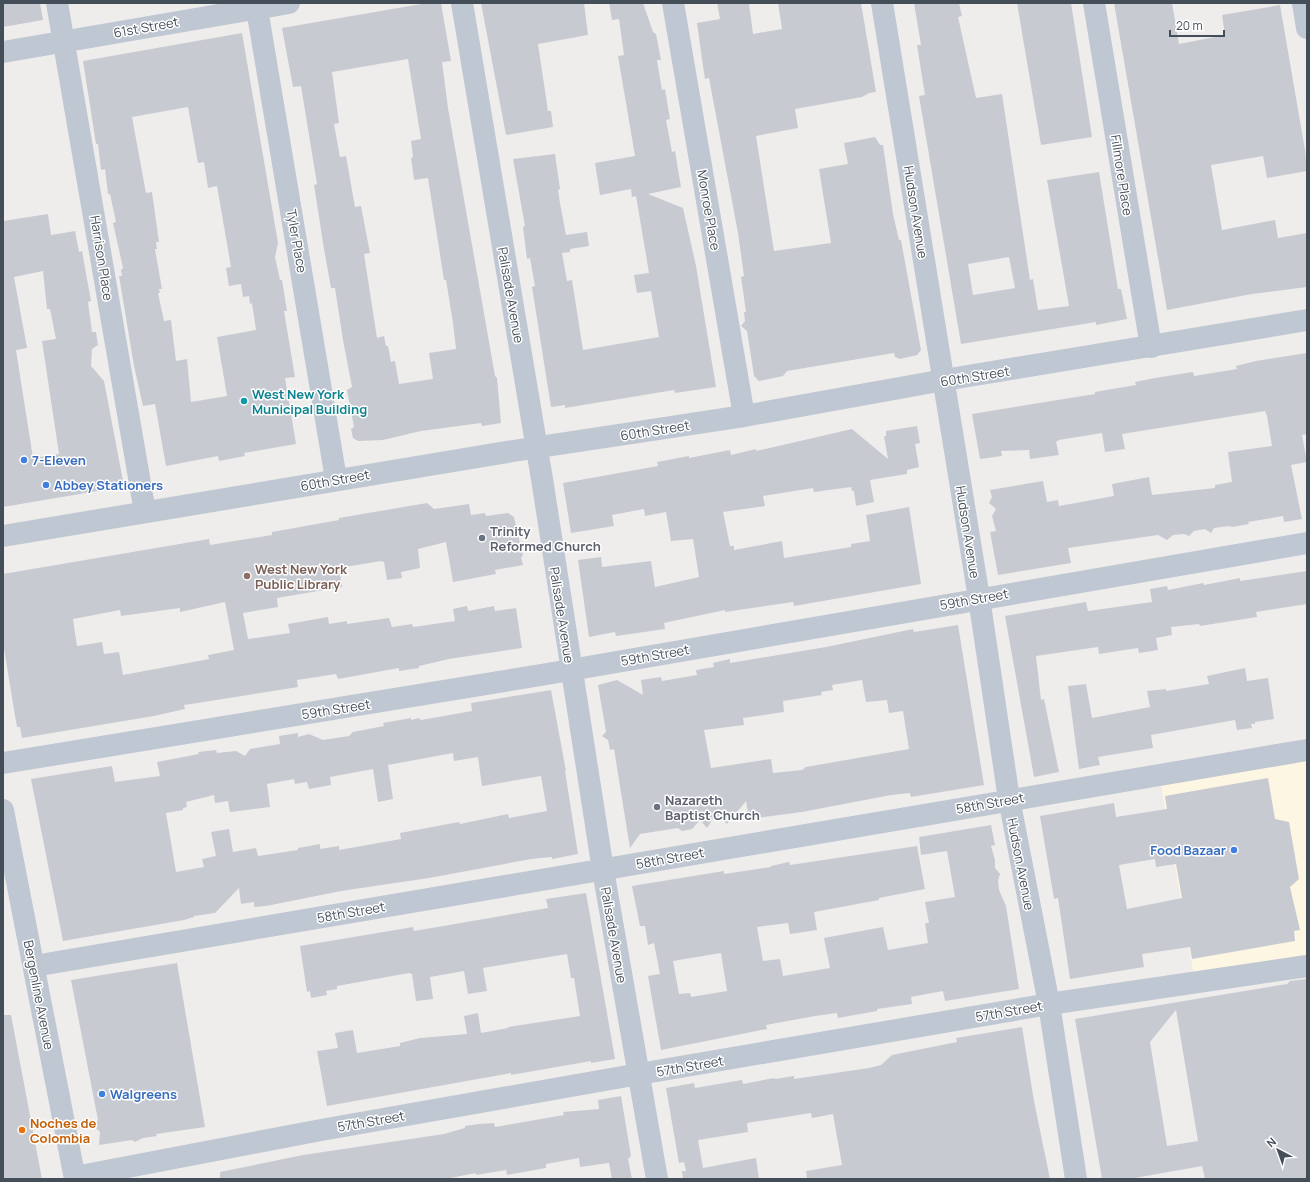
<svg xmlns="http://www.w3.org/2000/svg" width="1310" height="1182" font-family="Manrope,sans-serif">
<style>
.commercial{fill:#fcf6e3}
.building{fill:#c8cad2;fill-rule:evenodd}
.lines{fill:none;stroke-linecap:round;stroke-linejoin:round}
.minor{stroke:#bfc7d2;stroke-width:22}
.culture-dot{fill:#0f9aa8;stroke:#fff;stroke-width:1.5}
.shop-dot{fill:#3f7fe0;stroke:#fff;stroke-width:1.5}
.worship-dot{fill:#6b7280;stroke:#fff;stroke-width:1.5}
.education-dot{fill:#8d6e63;stroke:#fff;stroke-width:1.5}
.food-dot{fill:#e8710a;stroke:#fff;stroke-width:1.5}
.labels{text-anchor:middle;stroke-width:3;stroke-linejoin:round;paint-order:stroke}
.street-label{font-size:13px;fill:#444e59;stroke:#fff}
.culture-label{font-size:13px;font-weight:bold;fill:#0d838f;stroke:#fff;text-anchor:start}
.shop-label{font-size:13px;font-weight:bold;fill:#366cbe;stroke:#fff;text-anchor:start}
.worship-label{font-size:13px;font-weight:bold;fill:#5b616d;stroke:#fff;text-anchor:start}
.education-label{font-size:13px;font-weight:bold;fill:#785e54;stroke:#fff;text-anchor:start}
.food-label{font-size:13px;font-weight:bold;fill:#c56008;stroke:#fff;text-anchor:start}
</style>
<rect width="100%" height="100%" fill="#efecec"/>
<!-- commercial -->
<path class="commercial" d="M1307 752V963L1195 982 1160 779Z"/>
<!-- building -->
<path class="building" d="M3 3H40L43 20 3 27Z
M427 3H441L451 61 442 62 448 108 495 376 497 378 501 423 482 426 481 423 421 431 383 440 358 441 353 438 351 429 354 427 347 390 352 387 343 340 335 288H331L324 249 314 185 317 184 301 86 293 87 282 28ZM408 59 421 139 411 141 413 157 411 158 414 180 428 178 444 280H446L453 323 456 349 429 353 433 379 399 384 395 361 391 362 388 346H386L384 336 377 338 364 254 370 253 361 206 355 207 346 156 340 157 334 124 339 123 332 72Z
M481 3H584L588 35 538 44 548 111H551L553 127 506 135Z
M609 3H643L653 32 656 34 661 60H657L662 90 665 89 670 119 666 120 672 152 675 151 681 187 648 194 683 208 696 266 716 387 675 393 674 390 565 408V405L551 407 532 287 535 286 530 258 527 259 523 227 525 226 513 159 555 154 560 189 558 190 560 203 566 235 587 232 589 246 570 249V252L562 253 567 281 572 280 583 350 659 337 651 291 637 293 634 275 649 273 636 196 632 197 631 189 600 195 595 163 635 156 618 56 624 55 619 19 612 20Z
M717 3H749L753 34 782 29 778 3H861L876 92 869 93 862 97 795 109 798 128 756 136 774 251 831 243 819 169 848 164 844 143 875 137 880 145H883L893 214 899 240H901L921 350 917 355 900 359 895 357 894 353 787 371 783 376 759 381 754 376 747 331 741 326 745 321 744 312H746L741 277 744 276 738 233 709 78 705 79 703 66 697 23 720 19Z
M914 3H959L962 16 958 17 976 98 1002 94 1030 280 1033 279 1038 310 1069 306 1047 180 1099 172 1118 289H1121L1127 319 1096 325V322L961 344 919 96 925 95 917 45H921ZM1009 257 1015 288 973 295 968 264Z
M1017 3H1071L1092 137 1041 145Z
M1114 3H1172L1179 44 1225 35 1222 15 1280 5 1305 150 1307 171 1267 178 1263 156 1211 165 1222 230 1275 220 1278 238 1307 233V287L1252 294 1167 310Z
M242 33 278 243 275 257 280 280H282L287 311H284L295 377 285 378 296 444 244 453 245 456 219 461 218 456 166 466 155 404 143 406 134 366 119 276H122L121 270 123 268 113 223 116 222 110 194H108L105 169 101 170 98 144H96L83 61ZM188 107 198 163 204 162 208 188 217 186 231 267 226 268 229 286 241 284 243 297 249 296 250 304 252 303 256 330 217 337 227 396 191 402 187 359 176 361 171 320 164 321 158 293H160L159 289H162L155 249H157L156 242H159L152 192 146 193 132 117Z
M48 214 51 235 75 231 79 252 82 251 91 301 88 302 92 332H96L98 345 92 349 91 366 104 381 123 481 121 487 3 507V221ZM43 271 47 309H50L56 339 42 341 59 454 33 458 16 350 27 348 14 277Z
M1307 353V434L1302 435 1307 462 1291 465 1302 519 1284 522 1283 516 1248 522 1249 524 1232 527 1229 526 1214 528 1211 533 1205 529 1194 531 1189 536 1184 534 1173 535 1167 540 1158 535 1068 548 1071 563 998 575 990 532 996 531 992 516 996 509 989 503 992 497 990 490 1043 481 1047 502 1058 500 1059 506 1114 496 1112 484 1149 477 1152 495 1215 488V485L1232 482 1228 452 1272 446 1267 416 1265 411 1122 434 1125 449 1105 452 1102 433 1059 440 1056 442 1059 455 1030 459 1029 450 1001 451 1002 456 980 459 972 414 1095 394V392L1136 385 1135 382 1155 378 1193 372 1194 376 1237 369 1236 366 1256 361Z
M917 426 920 443 915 444 919 467 907 470V474L870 480 874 502 856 506 854 491H852L851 487 814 492 813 488 763 496 765 506 723 512 730 546H734V550L782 541 784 558 851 547V544L870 541 866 515 909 507 921 584 794 606 793 602 725 612V610L664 623 665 629 616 636 615 632 589 637 578 560 601 557 602 567 651 561 655 587 699 577 693 539 671 541 666 512 645 516 644 509 612 515 614 526 571 533 563 483 658 466 657 462 689 456V458L730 450 731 455 756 449V451L852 429 888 459 884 436H886V431Z
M427 503 434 509 469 504 471 515 485 513 486 516 508 513 514 517 523 556 521 557 523 565 495 570 496 574 453 582 446 542 418 549 420 568 401 572 402 578 387 580 384 562 381 561 339 568 342 587 277 598 278 607 243 613 248 639 290 633 288 624 328 617 329 624 347 621V624L389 618 392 627 412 624 413 627 455 621 453 609 467 606 468 611 494 606 495 611 516 608 522 648 449 659 419 666V668L399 671V668L338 679 336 674 297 680 298 687 191 704 184 705 185 709 154 716 22 738 20 727H17L14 710 3 642V574L209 539 210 545 272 535V532L339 520V518ZM225 602 234 650 208 655 209 659 123 675 119 652 104 654 102 642 77 646 73 619 120 610 121 616 180 608V612Z
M1307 571V604L1256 612 1257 617 1200 626 1199 624 1171 627 1172 635 1156 638 1158 650 1139 653 1138 648 1099 654 1098 647 1036 656 1041 700 1044 699 1059 772 1034 777 1005 616 1086 602 1088 611 1152 602 1150 589 1167 586 1168 590 1203 583 1204 585 1240 578V581Z
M958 625 984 785 911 797 910 793 891 795 802 812 749 819 746 801 727 824 716 814 707 828 700 820 692 829 682 831 678 828 640 834 630 848 614 749 610 750 608 740 602 736 606 732 598 685 617 680 643 695 641 680 661 677 662 681 697 675 696 670 714 667 713 663 730 659V663L826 647 913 629 914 632ZM862 680 866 702 887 700 889 713 903 711 909 749 806 767 802 770 773 773 771 759 711 768 704 730 744 725 743 718 784 712 783 701 822 695 821 692 833 690 832 685Z
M1245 668 1247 681 1268 678 1274 719 1255 722V724H1251L1252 728 1237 730 1235 720 1151 735 1153 748 1098 757 1100 765 1079 769 1068 686 1086 684 1092 718 1150 707 1147 691 1166 689V691L1209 684 1207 676Z
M551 690 566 771H565L578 854 552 859V857L531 859 429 878 341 891 266 906 254 907V902L241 904 239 888 215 913 194 916V917L184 920 63 941 31 779 112 766 115 782 160 776 157 762 199 754 198 752 216 750 217 753 236 751 245 756 250 749 280 744 279 736 298 733V737L309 734 323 740 349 736 353 732 384 726 383 723 411 718V720L419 718 421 720 472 711 471 703ZM453 753 454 761 478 757 482 786 541 776 547 811 509 818 508 814 460 824 459 822 400 833 401 839 339 850V846L320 849V844L298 848V850L258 856 256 848 233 852 229 829 211 832 216 856 202 859 204 867 176 872 166 813 183 810V808L187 807 186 802 214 795 215 803 228 801 230 812 270 807 267 784 294 779 295 784 307 782 309 789 331 785 330 777 373 769 378 802 393 799 388 765Z
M1268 778 1275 819 1289 822 1299 879 1290 887 1300 930 1294 931 1295 941 1192 959 1190 947 1142 954 1144 967 1070 979 1058 898 1054 899 1040 816 1114 803 1116 817 1167 809 1165 796ZM1155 859 1156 867 1176 864 1182 898 1127 909 1119 865Z
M991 825 995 845 991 846 995 860V868L1000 874 998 880 999 890 1006 906 1019 989 945 1001 943 991 911 997 912 1004 877 1009V1011L838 1018 837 1013 815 1016 766 1025 767 1029 661 1050 648 976 660 974 654 943 648 945 645 926H640L632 886 724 871V874L771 867V866L789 862 790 865 917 846 925 889 879 898V900L814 912 817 930 790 934 788 923 757 927 763 961 780 959 783 976 830 968 824 938 883 927 888 950 928 943 925 923H929L925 902 955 897 947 851 921 855 919 837ZM721 953 727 991 691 997 690 993 679 994 673 961Z
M586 893 615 1059 591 1063V1061L511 1075V1073L327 1106 317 1051 338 1048 335 1033 353 1030 357 1053 400 1046V1043L420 1038 467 1034 464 1016 478 1013 481 1033 508 1028V1027L580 1016 574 978H571L567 954 483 968 487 991 468 994 464 971 430 977 433 999 416 1001 412 974 409 973 337 986V989L326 991 327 995 311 998 310 991 307 992 300 946 413 927 414 931 548 908 546 899Z
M177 963 205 1127 156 1134 157 1136 143 1138 135 1142 132 1140 99 1145 100 1132 96 1128V1124L98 1120 71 980Z
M1306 979 1307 1179H1205L1202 1166 1129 1179H1102L1075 1019 1287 984 1290 981ZM1176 1010 1198 1141 1167 1146 1150 1042Z
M3 1015H11L42 1179H3Z
M1022 1027 1034 1101 1050 1179H807L806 1171 842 1165 833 1114 812 1118 811 1113 747 1123 748 1132 698 1140 703 1168 756 1158 759 1179H683L682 1171H686L684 1162 679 1163 666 1088 694 1083 695 1088 742 1080 743 1084 774 1078 775 1079 794 1076V1079L869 1068 881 1065 892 1055 957 1042 956 1038Z
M621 1096 631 1156 628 1159 632 1179H612L609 1163 580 1167 579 1158 546 1164V1168L507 1175 506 1170 476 1175V1173L445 1179H220V1172L303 1155 444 1134 465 1128V1126L479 1124 494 1123 495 1127 564 1115 563 1112 599 1109 598 1100Z"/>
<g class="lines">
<!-- minor -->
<path class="minor" d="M57 3 145 512
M256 3 336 479
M462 3 542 479 603 870 657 1179
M673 3 744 416
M882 3 979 598 1009 799 1049 1004 1076 1179
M1094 3 1151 347
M1303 3 1307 28
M3 52 289 3
M3 536 513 451 744 416 944 380 1307 320
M3 763 547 674 1307 543
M3 810 75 1179
M34 966 1307 750
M75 1177 321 1130 639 1074 1049 1004 1307 966"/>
</g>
<!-- markers -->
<circle class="culture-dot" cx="244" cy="401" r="4"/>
<g class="shop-dot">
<circle cx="24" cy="460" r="4"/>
<circle cx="46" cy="485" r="4"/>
<circle cx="1234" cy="850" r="4"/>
<circle cx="102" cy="1094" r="4"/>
</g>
<g class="worship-dot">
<circle cx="482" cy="538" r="4"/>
<circle cx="657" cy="807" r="4"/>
</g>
<circle class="education-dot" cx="247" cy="576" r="4"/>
<circle class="food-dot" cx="22" cy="1130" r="4"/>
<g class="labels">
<!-- street labels -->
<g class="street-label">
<text transform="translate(146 27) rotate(-10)" y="5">61st Street</text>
<text transform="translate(1122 175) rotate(81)" y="5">Fillmore Place</text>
<text transform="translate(709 210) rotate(80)" y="5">Monroe Place</text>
<text transform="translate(916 212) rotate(81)" y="5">Hudson Avenue</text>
<text transform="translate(297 241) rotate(80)" y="5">Tyler Place</text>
<text transform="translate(102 258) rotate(81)" y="5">Harrison Place</text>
<text transform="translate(511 295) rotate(80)" y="5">Palisade Avenue</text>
<text transform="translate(975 376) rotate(-9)" y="5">60th Street</text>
<text transform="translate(655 430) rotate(-9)" y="5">60th Street</text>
<text transform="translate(335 480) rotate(-10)" y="5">60th Street</text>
<text transform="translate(968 532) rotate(81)" y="5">Hudson Avenue</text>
<text transform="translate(974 599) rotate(-10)" y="5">59th Street</text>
<text transform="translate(562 615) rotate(81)" y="5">Palisade Avenue</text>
<text transform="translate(655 655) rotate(-10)" y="5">59th Street</text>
<text transform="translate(336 709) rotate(-9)" y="5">59th Street</text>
<text transform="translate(990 803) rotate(-10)" y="5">58th Street</text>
<text transform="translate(670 858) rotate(-10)" y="5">58th Street</text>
<text transform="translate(1021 864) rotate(79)" y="5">Hudson Avenue</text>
<text transform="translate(351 912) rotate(-10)" y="5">58th Street</text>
<text transform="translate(614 935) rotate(80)" y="5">Palisade Avenue</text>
<text transform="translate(39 995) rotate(79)" y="5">Bergenline Avenue</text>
<text transform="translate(1009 1011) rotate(-10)" y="5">57th Street</text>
<text transform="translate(690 1066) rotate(-10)" y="5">57th Street</text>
<text transform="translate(371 1121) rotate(-10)" y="5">57th Street</text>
</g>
<!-- culture labels -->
<g class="culture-label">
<text x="252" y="399">West New York<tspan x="252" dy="15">Municipal Building</tspan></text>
</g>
<!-- shop labels -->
<g class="shop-label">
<text x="32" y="465">7-Eleven</text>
<text x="54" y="490">Abbey Stationers</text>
<text x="1226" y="855" text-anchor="end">Food Bazaar</text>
<text x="110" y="1099">Walgreens</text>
</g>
<!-- worship labels -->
<g class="worship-label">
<text x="490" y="536">Trinity<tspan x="490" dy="15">Reformed Church</tspan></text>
<text x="665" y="805">Nazareth<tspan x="665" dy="15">Baptist Church</tspan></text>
</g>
<!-- education labels -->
<g class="education-label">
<text x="255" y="574">West New York<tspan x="255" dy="15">Public Library</tspan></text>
</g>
<!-- food labels -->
<g class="food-label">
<text x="30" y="1128">Noches de<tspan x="30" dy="15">Colombia</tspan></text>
</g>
</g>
<!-- border -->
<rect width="1310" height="1182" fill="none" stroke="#444e59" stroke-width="8"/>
<!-- north arrow -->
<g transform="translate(1278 1150) rotate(319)" stroke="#ffffff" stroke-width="3" paint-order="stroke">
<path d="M0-3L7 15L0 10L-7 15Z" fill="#444e59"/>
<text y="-6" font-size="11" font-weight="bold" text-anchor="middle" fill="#444e59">N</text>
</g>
<!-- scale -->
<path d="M1170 30v6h54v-6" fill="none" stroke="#444e59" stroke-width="2"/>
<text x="1176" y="30" font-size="12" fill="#444e59" stroke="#ffffff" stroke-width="3" paint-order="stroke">20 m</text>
</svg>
